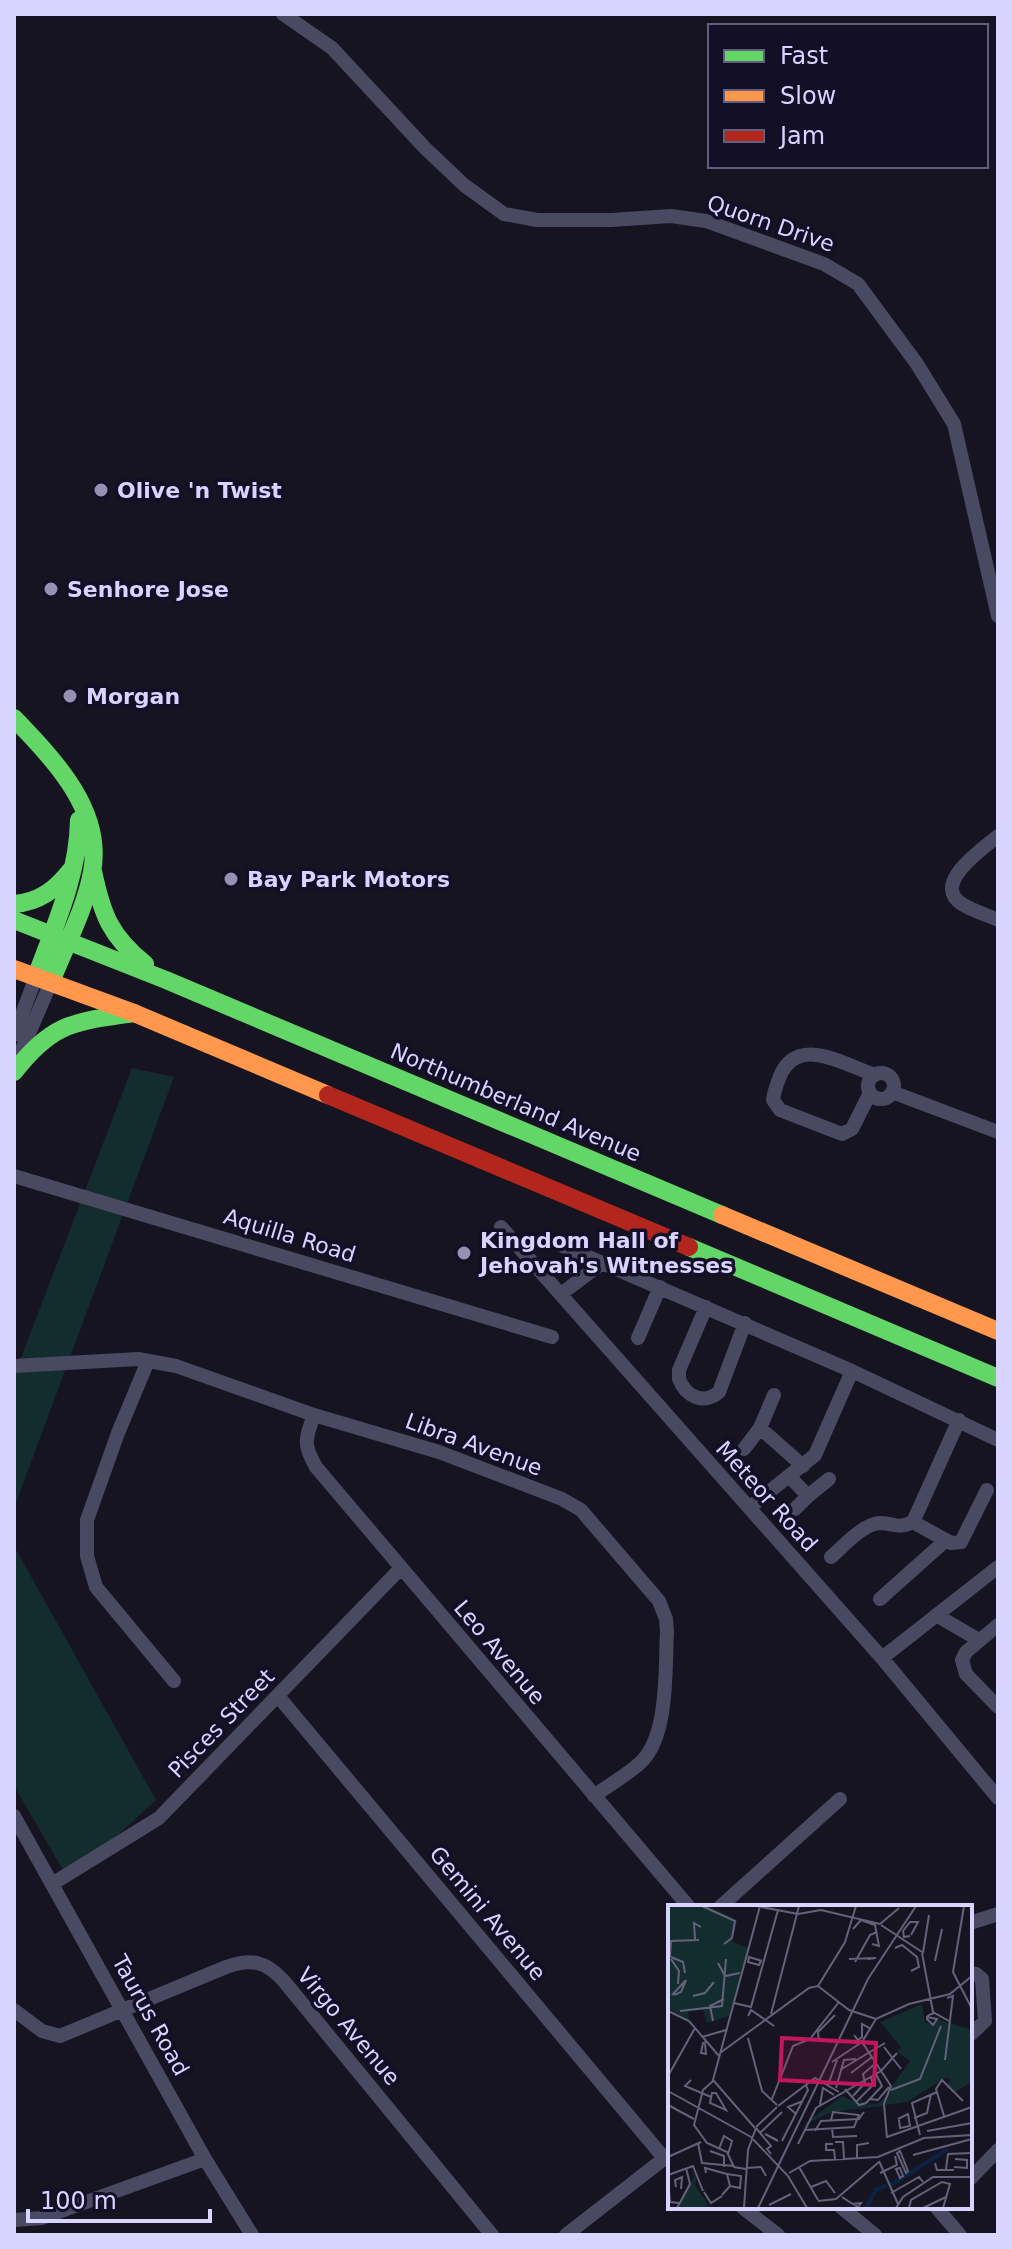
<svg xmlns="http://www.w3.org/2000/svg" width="1012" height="2249" font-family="'DejaVu Sans',sans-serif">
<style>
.green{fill:#132c2d}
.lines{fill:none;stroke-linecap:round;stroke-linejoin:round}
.street{stroke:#4a4962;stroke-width:14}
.fast{stroke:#63d668;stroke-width:18}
.slow{stroke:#ff974d;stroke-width:18}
.jam{stroke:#b3261e;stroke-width:18}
.poi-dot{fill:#9591b1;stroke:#130f26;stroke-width:3}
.labels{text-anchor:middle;stroke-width:7;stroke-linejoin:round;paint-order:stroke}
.street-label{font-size:22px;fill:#d9d4ff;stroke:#130f26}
.poi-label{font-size:22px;font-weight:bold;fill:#d9d4ff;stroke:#130f26;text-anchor:start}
.inset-river{fill:none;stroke:#0d2144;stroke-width:4}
.inset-road{fill:none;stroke:#64617a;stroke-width:2}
.view{fill:#c2185b;fill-opacity:0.15;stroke:#c2185b;stroke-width:4}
.inset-edge{fill:none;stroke:#d9d4ff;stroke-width:4}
</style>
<rect width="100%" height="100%" fill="#161421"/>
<!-- green -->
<path class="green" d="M132 1068 174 1077 14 1508V1376Z
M14 1546 156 1800 69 1880 14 1786Z"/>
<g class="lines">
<!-- street -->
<path class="street" d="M283 14 332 48 425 148 464 185 504 214 537 220H611L671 216 706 221 824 264 858 284 917 364 954 424 998 616
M998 836C983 849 930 884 962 904 973 911 987 915 998 920
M14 1035 36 977
M18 1059 51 982
M868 1086a13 13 0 1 1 26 0a13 13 0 1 1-26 0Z
M892 1092 998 1132
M870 1093 852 1129 842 1134 780 1110 773 1100C774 1091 777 1084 780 1076 798 1034 845 1065 875 1075
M14 1176 552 1337
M501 1227 882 1658 998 1798
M554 1242 602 1263
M561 1294 602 1263 852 1371 815 1455 749 1508
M706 1307 679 1370V1379C686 1397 704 1405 719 1392L745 1323
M638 1338 660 1287
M148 1361 118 1433 87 1520V1556L96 1587 174 1681
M14 1366 138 1359 176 1366 314 1415 439 1452 562 1499 581 1510 659 1601 666 1619 667 1631C665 1668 669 1737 640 1763 627 1775 609 1785 594 1796
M852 1371 998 1440
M774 1395 760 1428 803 1466
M314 1415C305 1440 303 1444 316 1467L689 1907
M744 1449 760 1428
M790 1477 808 1496 829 1479
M795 1509 808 1496
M913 1522 951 1543 961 1542 987 1490
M831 1557C843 1547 863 1523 881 1523 896 1524 897 1529 913 1522L959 1420
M880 1599 945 1541
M936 1615 979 1640
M998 1625 966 1652 962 1660 966 1674 998 1707
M882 1658 998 1567
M278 1696 664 2158
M14 1816 205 2159 252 2235
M52 1884 159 1818 401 1568
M720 1907 840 1799
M970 1923 998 1914
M970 1973 976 1974 982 1979 985 2021 970 2035
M14 2010 42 2031 60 2036 226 1967C251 1958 265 1961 283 1980L492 2235
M970 2179 998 2150
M742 2207 778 2235
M841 2207 875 2235
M936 2207 960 2235
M14 2220 42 2218 205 2159
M566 2235 670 2154"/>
<!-- fast -->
<path class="fast" d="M14 718C53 759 104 810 92 872 85 910 65 946 51 982
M93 871C102 914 110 936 145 964
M14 904C39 902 55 890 70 871
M14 920 166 980 722 1215
M36 977C55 925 78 876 79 820
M14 1072C53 1022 74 1022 134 1013
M689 1247 998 1378"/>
<!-- slow -->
<path class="slow" d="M14 969 134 1013 328 1095
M722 1215 998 1331"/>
<!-- jam -->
<path class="jam" d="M328 1095 689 1247"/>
</g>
<!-- markers -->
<g class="poi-dot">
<circle cx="101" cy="490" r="8"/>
<circle cx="51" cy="589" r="8"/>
<circle cx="70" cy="696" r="8"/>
<circle cx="231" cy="879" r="8"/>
<circle cx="464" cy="1253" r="8"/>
</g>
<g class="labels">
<!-- street labels -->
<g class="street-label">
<text transform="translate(771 223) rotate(19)" y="8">Quorn Drive</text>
<text transform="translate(516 1102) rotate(23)" y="8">Northumberland Avenue</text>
<text transform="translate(290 1235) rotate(17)" y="8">Aquilla Road</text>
<text transform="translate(474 1444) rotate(20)" y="8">Libra Avenue</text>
<text transform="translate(767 1496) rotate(48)" y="8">Meteor Road</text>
<text transform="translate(500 1652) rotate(50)" y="8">Leo Avenue</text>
<text transform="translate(221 1723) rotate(-46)" y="8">Pisces Street</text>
<text transform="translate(488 1913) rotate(50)" y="8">Gemini Avenue</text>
<text transform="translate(151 2015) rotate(61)" y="8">Taurus Road</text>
<text transform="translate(349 2026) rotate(50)" y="8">Virgo Avenue</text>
</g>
<!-- poi labels -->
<g class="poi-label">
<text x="117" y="498">Olive 'n Twist</text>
<text x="67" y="597">Senhore Jose</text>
<text x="86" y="704">Morgan</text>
<text x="247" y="887">Bay Park Motors</text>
<text x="480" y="1248">Kingdom Hall of<tspan x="480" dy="25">Jehovah's Witnesses</tspan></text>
</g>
</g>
<!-- overview -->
<g transform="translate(668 1905)">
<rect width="304" height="304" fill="#161421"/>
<path d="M0 1H40L69 15 64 36 80 43 61 111 39 118 35 105H20L21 115 0 104ZM254 99 257 117 265 120 269 114 304 125V177L287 187 279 179 283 174 277 173 239 197 217 200 223 186 215 201 163 207 134 221 174 191 195 200 183 182 197 200 212 198 242 156 229 147 233 142 212 117ZM23 263 28 273 27 280 42 303H10L26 272Z" fill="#132c2d"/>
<path class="inset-river" d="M223 280 280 244M198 303 208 285 219 280"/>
<path class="inset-road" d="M34 1 67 16 64 33 56 39M88 1 130 9 153 5 212 19M296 1 285 67 304 104M212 19 231 3M213 20 254 47M185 24 193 15 207 20 211 41 204 39M242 31 236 32 235 26 242 17H250L243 30M27 34 26 18 33 22M227 43 234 40 249 52 251 62 243 66M254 48 265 107 281 116M255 48 261 10M2 52 3 36 31 35M3 52 15 57 17 68M3 54 11 66 10 79M181 54 208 53 200 54M93 56 91 60 80 57 81 52 94 56M267 56 274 24M187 57 202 30 209 27M50 58 57 71 72 68M150 81 177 37 188 1M4 90 18 75 13 87 6 90M25 91 37 88 46 77M66 98 83 102 110 5M0 106 21 116 51 151M12 106 54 101 58 54M103 109 131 1M80 111 83 105 106 121M259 112 269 114 265 120 259 114V112L261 110 266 108M208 114 194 137 223 181 216 199 219 233M45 116 42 101 56 94M186 130 190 135 194 132V119L203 124M34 132 58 125M80 133 94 186 109 200M151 137 150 127 167 110M37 139 38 149 33 148 35 138 39 137M216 142 233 164M52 148 141 83 150 81 181 105 208 114 241 99 282 89 304 71M277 155 285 91 279 93M164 157 194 137M172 165 217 138M183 168 204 152M0 171 27 123M23 175 17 181 43 192M45 176 35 185 26 220 39 238 59 247 66 262 78 264M160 180 169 155M168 183 176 155 188 154M177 184 191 200 198 198 214 181 208 169M223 185 252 174 273 121M0 186 83 232 120 271 139 303M44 188H48L58 205 42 198ZM185 191 197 178 195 169 208 158M104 194 125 141 142 134 171 97M202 194 210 195 221 182M188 197 205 180 203 172M0 200 26 214M152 200 155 183 166 190M110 201 147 173 171 187M128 209 120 202 135 196M276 211 268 184 274 175 295 196M246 213 259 208 263 189M230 214 240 209 242 221 232 223 231 215M88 222 109 202M87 223 45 175 92 1M88 223 103 241 99 244 103 249M164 223 165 232 189 231M137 225 186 222 191 210 165 207 163 215M147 226 153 216 191 214 196 207M259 226 304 218M92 228 114 207M252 230 244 198 269 187M219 232 304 202M109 235 97 229 110 236M114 236 140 185 138 180M167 237H175L176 254M30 238 34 258 66 261M130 239 148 203 213 166 229 148M165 239H158V245H166L167 254M51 244 56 231 64 236 60 249M42 246 56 251V262M232 246 240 266 238 268 229 248ZM245 250 304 234V230M0 252 33 237M189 253V240L201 238M211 256 230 299M267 258 269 265H286M131 262 150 295M286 262 299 263V255L287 254M78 263 93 262 98 271M232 263 235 271 232 273 228 264ZM278 264 280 249 304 248M38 268 37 263 59 269M121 268 142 256 210 252 256 233 304 230M212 268 229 260 227 251M0 270 25 261 35 286M0 272 2 297 11 298M8 282 7 275 14 272 13 284M143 282 158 276 167 288M36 287 43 298 54 291M223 288 251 272 255 277M54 290 62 281 59 269 73 271 72 283 62 281M174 292 180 296 190 302 193 298 184 299M150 296 168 294 211 257M101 300 123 289M9 303 22 279 18 263M76 303 80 245 88 223M90 303 200 74 248 1M228 303 235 292 265 272H304M241 303 243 295 274 277 282 279 275 303M255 303 278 292"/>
<path class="view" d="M114 133 208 138 206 180 112 175Z"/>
<rect width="304" height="304" class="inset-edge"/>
</g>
<!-- border -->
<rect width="1012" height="2249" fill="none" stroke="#d9d4ff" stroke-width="32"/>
<!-- legend -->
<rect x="708" y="24" width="280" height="144" fill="#130f26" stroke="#625e7d" stroke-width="2"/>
<rect x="724" y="50" width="40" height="12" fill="#63d668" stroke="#625e7d" stroke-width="2"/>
<text x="780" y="64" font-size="24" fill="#d9d4ff">Fast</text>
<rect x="724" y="90" width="40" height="12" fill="#ff974d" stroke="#625e7d" stroke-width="2"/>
<text x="780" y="104" font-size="24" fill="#d9d4ff">Slow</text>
<rect x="724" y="130" width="40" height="12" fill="#b3261e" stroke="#625e7d" stroke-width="2"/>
<text x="780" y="144" font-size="24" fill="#d9d4ff">Jam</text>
<!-- scale -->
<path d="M28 2209v12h182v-12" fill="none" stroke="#d9d4ff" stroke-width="4"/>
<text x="40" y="2209" font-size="24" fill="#d9d4ff" stroke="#130f26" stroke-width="6" paint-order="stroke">100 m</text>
</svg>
